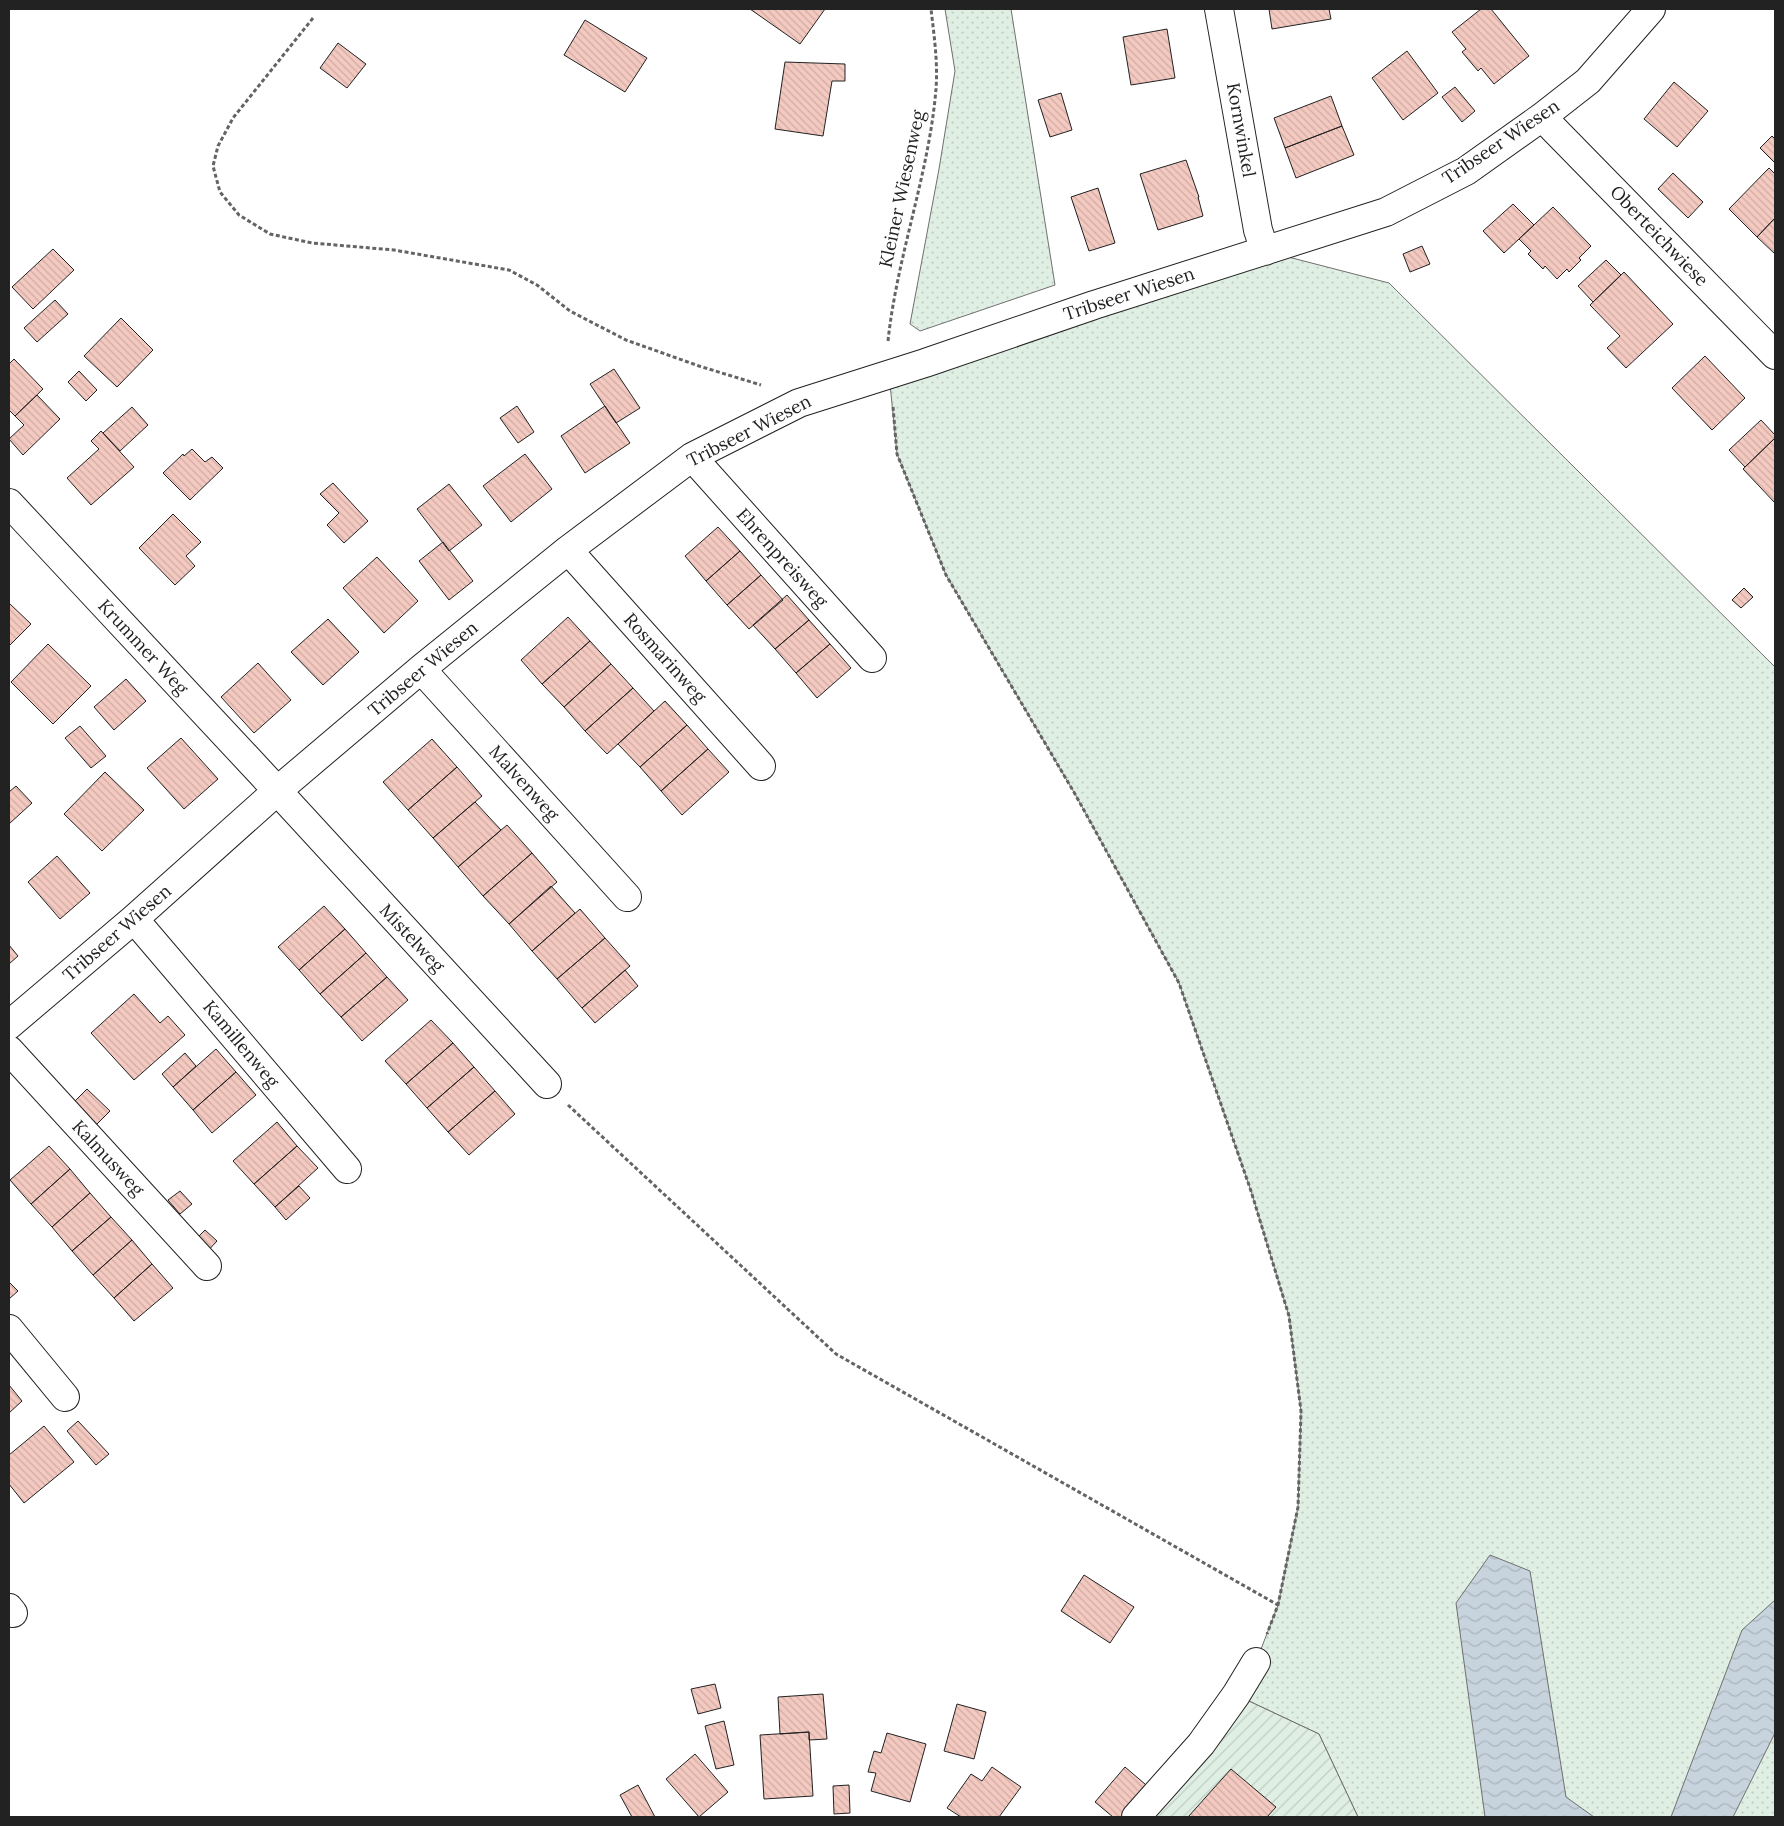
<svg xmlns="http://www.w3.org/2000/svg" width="1784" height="1826" font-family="Lora,serif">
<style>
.grass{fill:url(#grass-dots);stroke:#6f6f6f}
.garden{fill:url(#garden-furrows);stroke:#6f6f6f}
.water{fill:url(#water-waves);stroke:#6f6f6f}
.building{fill:url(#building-back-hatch);stroke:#222}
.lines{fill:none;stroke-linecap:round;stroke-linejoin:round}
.minor-casing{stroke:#222;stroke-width:30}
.path{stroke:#646464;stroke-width:3;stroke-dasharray:4 2.5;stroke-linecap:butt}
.minor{stroke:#fff;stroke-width:28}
.labels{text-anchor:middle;stroke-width:4;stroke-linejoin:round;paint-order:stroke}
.street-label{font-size:18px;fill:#222;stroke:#fff}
</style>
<defs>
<pattern id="grass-dots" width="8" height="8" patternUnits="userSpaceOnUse" patternTransform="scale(1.25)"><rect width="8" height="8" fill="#e0efe3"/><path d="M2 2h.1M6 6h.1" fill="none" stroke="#c0cdc2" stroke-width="1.8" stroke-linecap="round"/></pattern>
<pattern id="garden-furrows" width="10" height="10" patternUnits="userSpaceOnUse" patternTransform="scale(1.25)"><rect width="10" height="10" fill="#e0efe3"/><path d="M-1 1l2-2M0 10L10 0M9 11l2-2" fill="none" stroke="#c0cdc2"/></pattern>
<pattern id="water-waves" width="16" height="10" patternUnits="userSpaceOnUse" patternTransform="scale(1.25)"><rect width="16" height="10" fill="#c7d3dd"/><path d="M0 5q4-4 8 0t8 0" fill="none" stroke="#abb5bd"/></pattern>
<pattern id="building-back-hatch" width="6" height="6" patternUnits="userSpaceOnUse" patternTransform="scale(1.25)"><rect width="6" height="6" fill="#f3c9c0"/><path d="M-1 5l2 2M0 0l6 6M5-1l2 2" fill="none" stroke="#d0aca5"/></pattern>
</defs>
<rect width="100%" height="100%" fill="#fff"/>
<!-- grass -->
<path class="grass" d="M945 9H1011L1055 285 920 331 910 324 939 169 955 71Z
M1265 251 1389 283 1775 667V1817H1358L1319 1734 1236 1695 1256 1662 1278 1605 1298 1507 1301 1411 1289 1316 1251 1191 1179 983 1075 794 946 575 897 454 889 374Z"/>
<!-- garden -->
<path class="garden" d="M1236 1695 1319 1734 1358 1817H1136Z"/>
<!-- water -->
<path class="water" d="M1490 1555 1530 1571 1566 1797 1594 1817H1485L1456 1603Z
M1775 1600V1733L1733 1817H1671L1742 1630Z"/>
<!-- building -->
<path class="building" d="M750 9H825L800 44Z
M1269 9H1329L1331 19 1272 29Z
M1481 9H1491L1529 56 1494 84 1481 68 1478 71 1462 52 1466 49 1452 32Z
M585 20 647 58 625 92 564 55Z
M1167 29 1175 78 1131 85 1123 37Z
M338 43 366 64 347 88 320 68Z
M1407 51 1438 93 1403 120 1372 78Z
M785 62 845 64V81H832L823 136 775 129Z
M1674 82 1708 111 1677 147 1644 119Z
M1455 87 1475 111 1462 122 1442 97Z
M1061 93 1072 130 1050 137 1038 100Z
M1331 96 1342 126 1285 148 1274 118Z
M1342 126 1354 155 1296 178 1285 148Z
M1772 136 1775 139V163L1760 148Z
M1186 160 1199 197H1198L1203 216 1158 230 1140 174Z
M1769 168 1775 174V218L1757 237 1729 209Z
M1673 173 1703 202 1688 218 1658 189Z
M1098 188 1115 243 1089 251 1071 197Z
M1513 204 1534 225 1504 253 1483 231Z
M1553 207 1591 246 1579 258 1581 260 1569 272 1567 269 1557 279 1545 266 1543 269 1528 254 1531 251 1519 239Z
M1775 218V254L1757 237Z
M1422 246 1430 264 1410 272 1403 254Z
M53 249 74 270 33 309 12 287Z
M1606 260 1621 275 1593 302 1578 286Z
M1624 272 1673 324 1626 368 1607 348 1620 336 1590 305Z
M55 300 68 314 37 342 24 328Z
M121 318 153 350 117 387 84 356Z
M1705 356 1745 398 1712 430 1672 388Z
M14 359 43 389 15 416 9 410V364Z
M614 369 640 408 616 423 590 384Z
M79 371 97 390 86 401 68 382Z
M37 395 60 419 23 455 9 439 24 425 15 416Z
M517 406 534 432 518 443 500 418Z
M605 406 630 443 585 473 561 436Z
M132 407 148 425 120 451 103 433Z
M1761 420 1775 435V438L1745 467 1729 450Z
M101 431 134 467 91 505 67 478 99 449 91 441Z
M1775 438V503L1743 469Z
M192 449 205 462 212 457 223 468 190 500 163 473 183 454 184 456Z
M525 454 552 489 511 522 483 486Z
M333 483 368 521 344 543 327 525 339 513 320 494Z
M449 484 482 525 449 551 417 509Z
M173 514 201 542 186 556 195 566 175 585 139 548Z
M718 527 740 551 706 581 685 556Z
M443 542 473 581 449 600 419 561Z
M740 551 761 575 727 605 706 581Z
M377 557 418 601 384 633 343 588Z
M761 575 783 600 749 629 727 605Z
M1744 588 1753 597 1741 608 1732 600Z
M787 595 809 620 775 649 753 625Z
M9 603 31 624 9 646Z
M568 617 590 641 542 684 521 660Z
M328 619 359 652 323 685 291 652Z
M809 620 830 644 796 673 775 649Z
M590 641 611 664 564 707 542 684Z
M48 644 91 686 53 724 11 682Z
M830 644 851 668 817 698 796 673Z
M258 663 291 700 254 733 221 697Z
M611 664 633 688 585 731 564 707Z
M126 679 146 701 114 730 94 707Z
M633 688 654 711 607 754 585 731Z
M665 701 687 725 640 767 618 744Z
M687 725 708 749 661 791 640 767Z
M80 726 106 756 91 768 65 738Z
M181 738 218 779 184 809 147 768Z
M432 739 457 767 408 810 383 782Z
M708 749 729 772 682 815 661 791Z
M457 767 482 796 433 838 408 810Z
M105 772 144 810 102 851 64 814Z
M16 786 32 803 9 824V792Z
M475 802 501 830 458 867 433 838Z
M507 825 532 853 483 896 458 867Z
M532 853 557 882 509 924 483 896Z
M57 856 90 893 60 919 28 882Z
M551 886 575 913 532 951 509 924Z
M324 906 345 929 299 970 278 947Z
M580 909 605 938 557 979 532 951Z
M345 929 366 953 320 994 299 970Z
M605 938 630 966 582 1008 557 979Z
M9 945 18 956 9 964Z
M366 953 387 977 341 1017 320 994Z
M625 970 638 986 595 1023 582 1008Z
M387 977 408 1000 362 1041 341 1017Z
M134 994 160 1023 168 1016 185 1035 134 1080 91 1033Z
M431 1020 453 1043 406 1084 385 1061Z
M453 1043 474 1067 427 1108 406 1084Z
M216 1049 236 1072 193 1110 173 1087Z
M185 1053 196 1066 173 1087 162 1074Z
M474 1067 495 1091 448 1132 427 1108Z
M236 1072 256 1095 212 1133 193 1110Z
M87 1089 110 1111 96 1125 73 1103Z
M495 1091 515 1114 469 1155 448 1132Z
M277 1122 297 1146 254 1184 233 1161Z
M49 1146 70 1169 31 1204 10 1180Z
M297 1146 318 1168 275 1207 254 1184Z
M70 1169 90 1193 52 1227 31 1204Z
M299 1186 310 1198 286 1220 275 1207Z
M180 1191 192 1204 180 1214 168 1200Z
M90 1193 111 1217 72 1251 52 1227Z
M111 1217 132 1240 93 1275 72 1251Z
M205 1230 217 1241 205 1254 193 1242Z
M132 1240 152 1264 114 1298 93 1275Z
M152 1264 173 1288 134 1321 114 1298Z
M9 1282 18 1291 9 1299Z
M9 1385 22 1401 9 1413Z
M78 1421 109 1454 96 1465 67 1431Z
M44 1426 74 1462 24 1503 9 1484V1455Z
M1084 1575 1134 1607 1110 1643 1061 1611Z
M715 1684 721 1708 698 1714 691 1689Z
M823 1694 827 1739 809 1740V1732L780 1734 778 1697Z
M957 1704 986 1712 974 1759 944 1751Z
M724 1721 734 1765 716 1769 705 1726Z
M809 1732 813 1796 764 1799 760 1735Z
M887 1733 926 1744 910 1802 871 1791 876 1773 868 1772 874 1751 881 1753Z
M695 1754 728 1792 699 1817 666 1779Z
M992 1767 1021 1787 999 1817H961L947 1808 971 1774 982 1781Z
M1125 1767 1152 1790 1128 1817H1113L1095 1802Z
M1231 1769 1276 1807 1267 1817H1188Z
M638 1785 655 1817H632L620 1795Z
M849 1785 850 1813 834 1814 833 1786Z"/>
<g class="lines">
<!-- minor casing -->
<g class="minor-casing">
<path id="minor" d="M1219 9 1258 230 1265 251
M1542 117 1775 355
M692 457 872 658
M9 503 260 772 547 1084
M568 550 761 766
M421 669 627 897
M134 919 347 1169
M9 1025 134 919 277 791 421 669 568 550 692 457 799 403 925 363 1094 305 1386 212 1466 171 1542 117 1588 81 1651 9
M9 1050 207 1266
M9 1329 65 1397
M9 1608 13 1613
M1136 1817 1201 1744 1236 1695 1256 1662"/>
</g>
<!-- path -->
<path class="path" d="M313 18 233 118 218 146 213 166 220 192 239 215 270 234 312 243 394 250 509 270 537 285 570 311 626 340 699 366 761 385
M888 341C897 256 929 174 936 89 938 62 934 35 931 9
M893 407 897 454 946 575 1075 794 1179 983 1251 1191 1289 1316 1301 1411 1298 1507 1278 1605 1267 1634
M568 1105 836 1354 1278 1605"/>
<!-- minor -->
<use href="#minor" class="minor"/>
</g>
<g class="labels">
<!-- street labels -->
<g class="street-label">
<text transform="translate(1241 130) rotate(80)" y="6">Kornwinkel</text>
<text transform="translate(1501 142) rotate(-34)" y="6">Tribseer Wiesen</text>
<text transform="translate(902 189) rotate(-78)" y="6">Kleiner Wiesenweg</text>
<text transform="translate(1659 236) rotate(46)" y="6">Oberteichwiese</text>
<text transform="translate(1129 294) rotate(-18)" y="6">Tribseer Wiesen</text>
<text transform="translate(749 431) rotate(-27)" y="6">Tribseer Wiesen</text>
<text transform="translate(782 558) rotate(48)" y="6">Ehrenpreisweg</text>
<text transform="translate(143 647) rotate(47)" y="6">Krummer Weg</text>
<text transform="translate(665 658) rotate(48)" y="6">Rosmarinweg</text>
<text transform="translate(423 669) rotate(-40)" y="6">Tribseer Wiesen</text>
<text transform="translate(524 783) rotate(48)" y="6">Malvenweg</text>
<text transform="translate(117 933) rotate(-41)" y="6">Tribseer Wiesen</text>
<text transform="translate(412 938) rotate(47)" y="6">Mistelweg</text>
<text transform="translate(241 1044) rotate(50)" y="6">Kamillenweg</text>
<text transform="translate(108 1158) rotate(47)" y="6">Kalmusweg</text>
</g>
</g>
<!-- border -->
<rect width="1784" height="1826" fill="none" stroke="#222222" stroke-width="20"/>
</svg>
